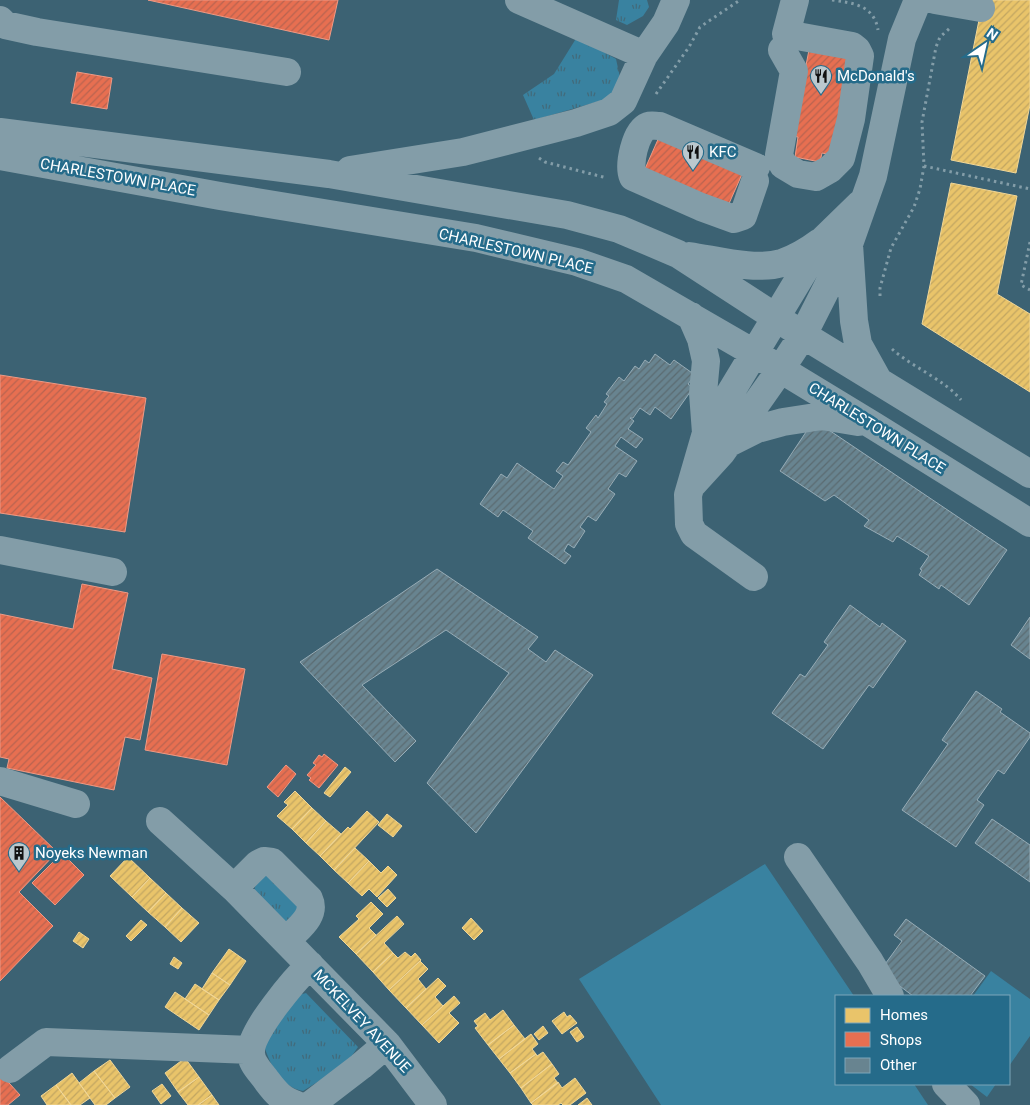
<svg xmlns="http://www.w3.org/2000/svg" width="1030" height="1105" font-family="Roboto,sans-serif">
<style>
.grass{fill:url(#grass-tufts)}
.park{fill:#3982a0}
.homes{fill:url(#homes-hatch);stroke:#f0d697}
.shops{fill:url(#shops-hatch);stroke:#ee9a85}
.building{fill:url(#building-hatch);stroke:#97acb6}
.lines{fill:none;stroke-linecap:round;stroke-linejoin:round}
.path{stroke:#839da8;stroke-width:3;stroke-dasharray:2.5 4;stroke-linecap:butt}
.minor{stroke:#839da8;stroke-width:28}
.labels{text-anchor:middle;stroke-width:5;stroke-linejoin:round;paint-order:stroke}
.poi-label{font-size:15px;fill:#fff;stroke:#256b8a;text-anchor:start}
.street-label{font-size:15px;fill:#fff;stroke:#256b8a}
</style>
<defs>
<pattern id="grass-tufts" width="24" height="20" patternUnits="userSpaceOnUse" patternTransform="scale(1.25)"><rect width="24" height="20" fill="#3982a0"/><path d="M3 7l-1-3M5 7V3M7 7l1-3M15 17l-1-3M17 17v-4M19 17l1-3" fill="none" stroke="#426a7a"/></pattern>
<pattern id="homes-hatch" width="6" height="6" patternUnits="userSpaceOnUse" patternTransform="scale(1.25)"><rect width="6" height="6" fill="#e9c46a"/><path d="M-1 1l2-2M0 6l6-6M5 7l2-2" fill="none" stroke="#c2a662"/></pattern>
<pattern id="shops-hatch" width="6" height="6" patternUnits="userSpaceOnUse" patternTransform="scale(1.25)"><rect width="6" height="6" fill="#e76f51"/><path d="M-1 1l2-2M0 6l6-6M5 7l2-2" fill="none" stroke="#b86450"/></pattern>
<pattern id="building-hatch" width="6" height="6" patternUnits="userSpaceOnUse" patternTransform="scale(1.25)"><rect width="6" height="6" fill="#688490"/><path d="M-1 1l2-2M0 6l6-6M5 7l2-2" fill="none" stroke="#5b6b71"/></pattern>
</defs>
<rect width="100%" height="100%" fill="#3c6273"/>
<!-- grass -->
<path class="grass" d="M619 0H647L649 7 643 16 627 25 616 20Z
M577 37 616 59 621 82 610 98 534 120 523 95 554 74Z
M265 875C278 880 294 895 299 909L289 922H284L254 892 256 883Z
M306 993 358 1047 346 1064 303 1091C281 1087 271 1066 264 1046L296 996Z"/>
<!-- park -->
<path class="park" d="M765 864 854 996H836V1084H914L928 1105H661L579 979Z
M991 971 1030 999V1036L1009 1066V996H973Z
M970 1084H996L987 1097Z"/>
<!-- homes -->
<path class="homes" d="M983 0H1030V105L1016 173 951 160Z
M951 183 1017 196 997 294 1030 314V392L922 324Z
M345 767 351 772 330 797 324 793Z
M295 791 312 808 292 829 277 816 288 805 284 802Z
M312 808 326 821 306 843 292 829Z
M367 811 379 822 334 870 320 856 348 827 350 829Z
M387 814 402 826 393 837 378 825Z
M326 821 341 834 320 856 306 843Z
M355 848 369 861 348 883 334 870Z
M128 857 150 878 132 897 110 876Z
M369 861 381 873 388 866 397 875 377 897 369 889 362 896 348 883Z
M150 878 166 893 148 912 132 897Z
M388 889 396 898 387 907 378 898Z
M166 893 182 908 165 927 148 912Z
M371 902 383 914 369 928 376 935 356 954 339 937 359 919 356 916Z
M182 908 199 923 181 942 165 927Z
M397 916 404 924 384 943 393 953 373 972 356 954Z
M471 918 483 931 474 940 462 928Z
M141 920 147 925 131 941 126 936Z
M79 932 89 939 83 948 73 941Z
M229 949 246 961 230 985 212 973Z
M405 952 411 957 415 953 421 960 389 990 373 972 393 953 398 958Z
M174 957 182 963 178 969 170 964Z
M420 961 428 969 418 979 426 989 406 1008 389 990Z
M212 973 230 985 219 1000 202 989Z
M438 978 446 986 435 997 443 1006 422 1025 406 1008Z
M195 984 219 1000 209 1015 185 999Z
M175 992 209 1015 199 1030 165 1007Z
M454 996 460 1003 449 1013 459 1023 439 1043 422 1025Z
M503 1010 514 1025 488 1045 475 1028 478 1026 474 1021 485 1013 490 1020Z
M564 1012 567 1017 570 1015 577 1023 562 1034 552 1021Z
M514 1025 525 1039 499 1059 488 1045Z
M543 1026 548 1033 539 1040 534 1034Z
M577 1027 584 1037 577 1042 570 1032Z
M531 1034 538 1044 532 1049 536 1054 510 1073 499 1059Z
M543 1052 552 1064 521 1088 510 1073 536 1054 537 1056Z
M185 1058 199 1077 178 1092 165 1073Z
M110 1060 130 1087 115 1098 94 1071Z
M552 1064 559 1074 554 1078 558 1083 531 1103 521 1088Z
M94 1071 115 1098 106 1105H95L79 1083Z
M72 1073 90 1098 80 1105H71L56 1085Z
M199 1077 212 1095 198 1105H188L178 1092Z
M575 1078 586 1093 570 1105H563L561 1103 558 1105H533L531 1103 558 1082 562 1088Z
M162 1084 171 1096 161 1104 152 1091Z
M56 1085 71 1105H47L41 1096Z
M212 1095 219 1105H198Z
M587 1098 592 1105H578Z"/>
<!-- shops -->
<path class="shops" d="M148 0H338L329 40Z
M810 45 850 53 831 155 822 153 820 162 795 157 798 137 792 136Z
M77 72 112 78 107 109 71 103Z
M660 135 743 172 727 208 644 171Z
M0 375 146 398 125 532 0 513Z
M82 584 128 593 112 669 152 678 140 740 125 737 114 790 7 768 9 759 0 757V614L73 629Z
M162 654 245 669 227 765 145 750Z
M324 754 338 765 319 788 309 780 311 778 307 775 316 765 313 763 319 755 322 757Z
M286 765 296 774 278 797 267 787Z
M0 797 57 852 19 892 53 926 0 981Z
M62 853 84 875 55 905 32 883Z
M0 1073 20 1095 8 1105H0Z"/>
<!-- building -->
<path class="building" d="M655 354 670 365 674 360 695 375 688 384 693 388 671 419 655 407 650 415 640 408 633 418H630L634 421 628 429 643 439 636 448 621 437 615 446 637 461 626 477 619 473 608 489 615 494 596 521 588 516 580 527 585 531 574 548 568 544 564 551 571 556 565 564 528 538 533 531 503 510 498 517 480 504 501 474 507 478 517 463 554 489 563 476 556 471 563 462 568 465 591 432 586 428 596 415 598 418 607 404 604 402 609 396 606 394 619 377 624 381 635 366 639 369 645 360 649 363Z
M814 420 1007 550 969 605 941 585 939 589 919 575 922 570 920 569 929 556 897 536 893 542 864 526 869 520 834 495 825 501 780 471Z
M437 569 538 637 528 649 546 662 555 650 593 675 476 833 427 783 509 673 446 630 362 685 416 741 395 762 300 662Z
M850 605 880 627 882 623 906 641 873 688 869 685 823 749 772 713 800 674 805 677 828 645 824 642Z
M1030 617V659L1011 645Z
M976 691 1002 709 1000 712 1030 733V737L1004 774 998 770 977 800 984 805 956 847 902 810 948 744 942 740Z
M992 819 1030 845V882L975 843Z
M906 919 985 976 970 996H913L880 971 902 941 894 935Z"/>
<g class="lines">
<!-- path -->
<path class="path" d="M832 0C853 3 874 5 878 30
M656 94 689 47 700 27 740 0
M539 158 545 162 607 178
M924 166 1030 189
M1030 242 1021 285 1030 290
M880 296V288L891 248 914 207 920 189 924 166 922 122 936 47 940 37 950 28
M892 349C912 367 945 380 961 400"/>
<!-- minor -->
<path class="minor" d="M519 0 644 55
M935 0 981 8
M0 20 5 25 37 32 287 72
M782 50 794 71 779 155 783 165 798 174 816 177 830 169 841 158 851 119 860 56 857 50 852 46 786 34 795 0
M0 132 329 174 567 215 619 229 678 254 803 335 1030 474
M0 156 220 196 476 238 577 262 626 279 754 353 874 426 1030 523
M350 170 463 152 576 123 609 112 623 101 644 55 666 23 676 0
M755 181 743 216 734 219 701 207 633 177C628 166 635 131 648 126 651 125 656 126 660 126L756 167
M849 244 854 321 858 344 878 380
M689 256C717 260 755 271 782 263 796 258 808 251 820 242
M691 316 701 339 706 361 703 393 706 433
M729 443 757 429 783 422 822 416 858 422
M691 486 722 452 780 370 803 335 849 244 873 176 902 39 918 0
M0 550 113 572
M754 577 694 534 689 524 688 495 706 433 822 241 860 204
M0 781 76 804
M160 821 234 888
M798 857 870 962 890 996
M286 941C297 929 317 916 309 899L272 862 264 861 258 864 234 888 387 1044 433 1105
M10 1069 46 1042 251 1050
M946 1084 966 1105
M297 1105C282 1100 276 1093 267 1081 261 1072 250 1063 251 1051 251 1031 295 979 310 965
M310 1105 361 1066 387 1044"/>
</g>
<!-- icons -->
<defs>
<g id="restaurant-pin" transform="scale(1.125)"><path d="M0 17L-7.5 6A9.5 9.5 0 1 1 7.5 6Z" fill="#bbc8ce" stroke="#256b8a"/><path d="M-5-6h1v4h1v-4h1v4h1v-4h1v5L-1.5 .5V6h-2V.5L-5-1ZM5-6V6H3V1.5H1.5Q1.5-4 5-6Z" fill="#111"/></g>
<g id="building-pin" transform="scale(1.125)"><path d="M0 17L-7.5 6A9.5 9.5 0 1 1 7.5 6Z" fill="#bbc8ce" stroke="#256b8a"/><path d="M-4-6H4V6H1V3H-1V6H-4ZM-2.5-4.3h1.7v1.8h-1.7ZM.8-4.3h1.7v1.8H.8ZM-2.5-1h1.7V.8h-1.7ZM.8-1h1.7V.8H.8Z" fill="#111"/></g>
</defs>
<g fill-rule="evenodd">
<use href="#restaurant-pin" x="821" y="76"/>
<use href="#restaurant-pin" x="693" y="152"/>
<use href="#building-pin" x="19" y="853"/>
</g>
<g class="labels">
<!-- poi labels -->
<g class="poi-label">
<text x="837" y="81">McDonald's</text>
<text x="709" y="157">KFC</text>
<text x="35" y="858">Noyeks Newman</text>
</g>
<!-- street labels -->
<g class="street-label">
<text transform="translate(118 177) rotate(10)" y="5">CHARLESTOWN PLACE</text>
<text transform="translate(516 251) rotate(13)" y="5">CHARLESTOWN PLACE</text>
<text transform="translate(877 428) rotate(32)" y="5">CHARLESTOWN PLACE</text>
<text transform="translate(362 1021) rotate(47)" y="5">MCKELVEY AVENUE</text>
</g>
</g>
<!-- legend -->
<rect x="835" y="995" width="175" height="90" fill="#256b8a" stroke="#7ca6b9"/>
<rect x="845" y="1008" width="25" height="15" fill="#e9c46a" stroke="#7ca6b9"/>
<text x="880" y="1020" font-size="15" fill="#ffffff">Homes</text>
<rect x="845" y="1032" width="25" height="15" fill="#e76f51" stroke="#7ca6b9"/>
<text x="880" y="1045" font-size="15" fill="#ffffff">Shops</text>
<rect x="845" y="1058" width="25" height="15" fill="#688490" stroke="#7ca6b9"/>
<text x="880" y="1070" font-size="15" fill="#ffffff">Other</text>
<!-- north arrow -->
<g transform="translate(985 45) rotate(34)" stroke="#256b8a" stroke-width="4" paint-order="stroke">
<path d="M0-4L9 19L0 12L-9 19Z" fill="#ffffff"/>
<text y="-8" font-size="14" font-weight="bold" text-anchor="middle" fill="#ffffff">N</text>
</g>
</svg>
